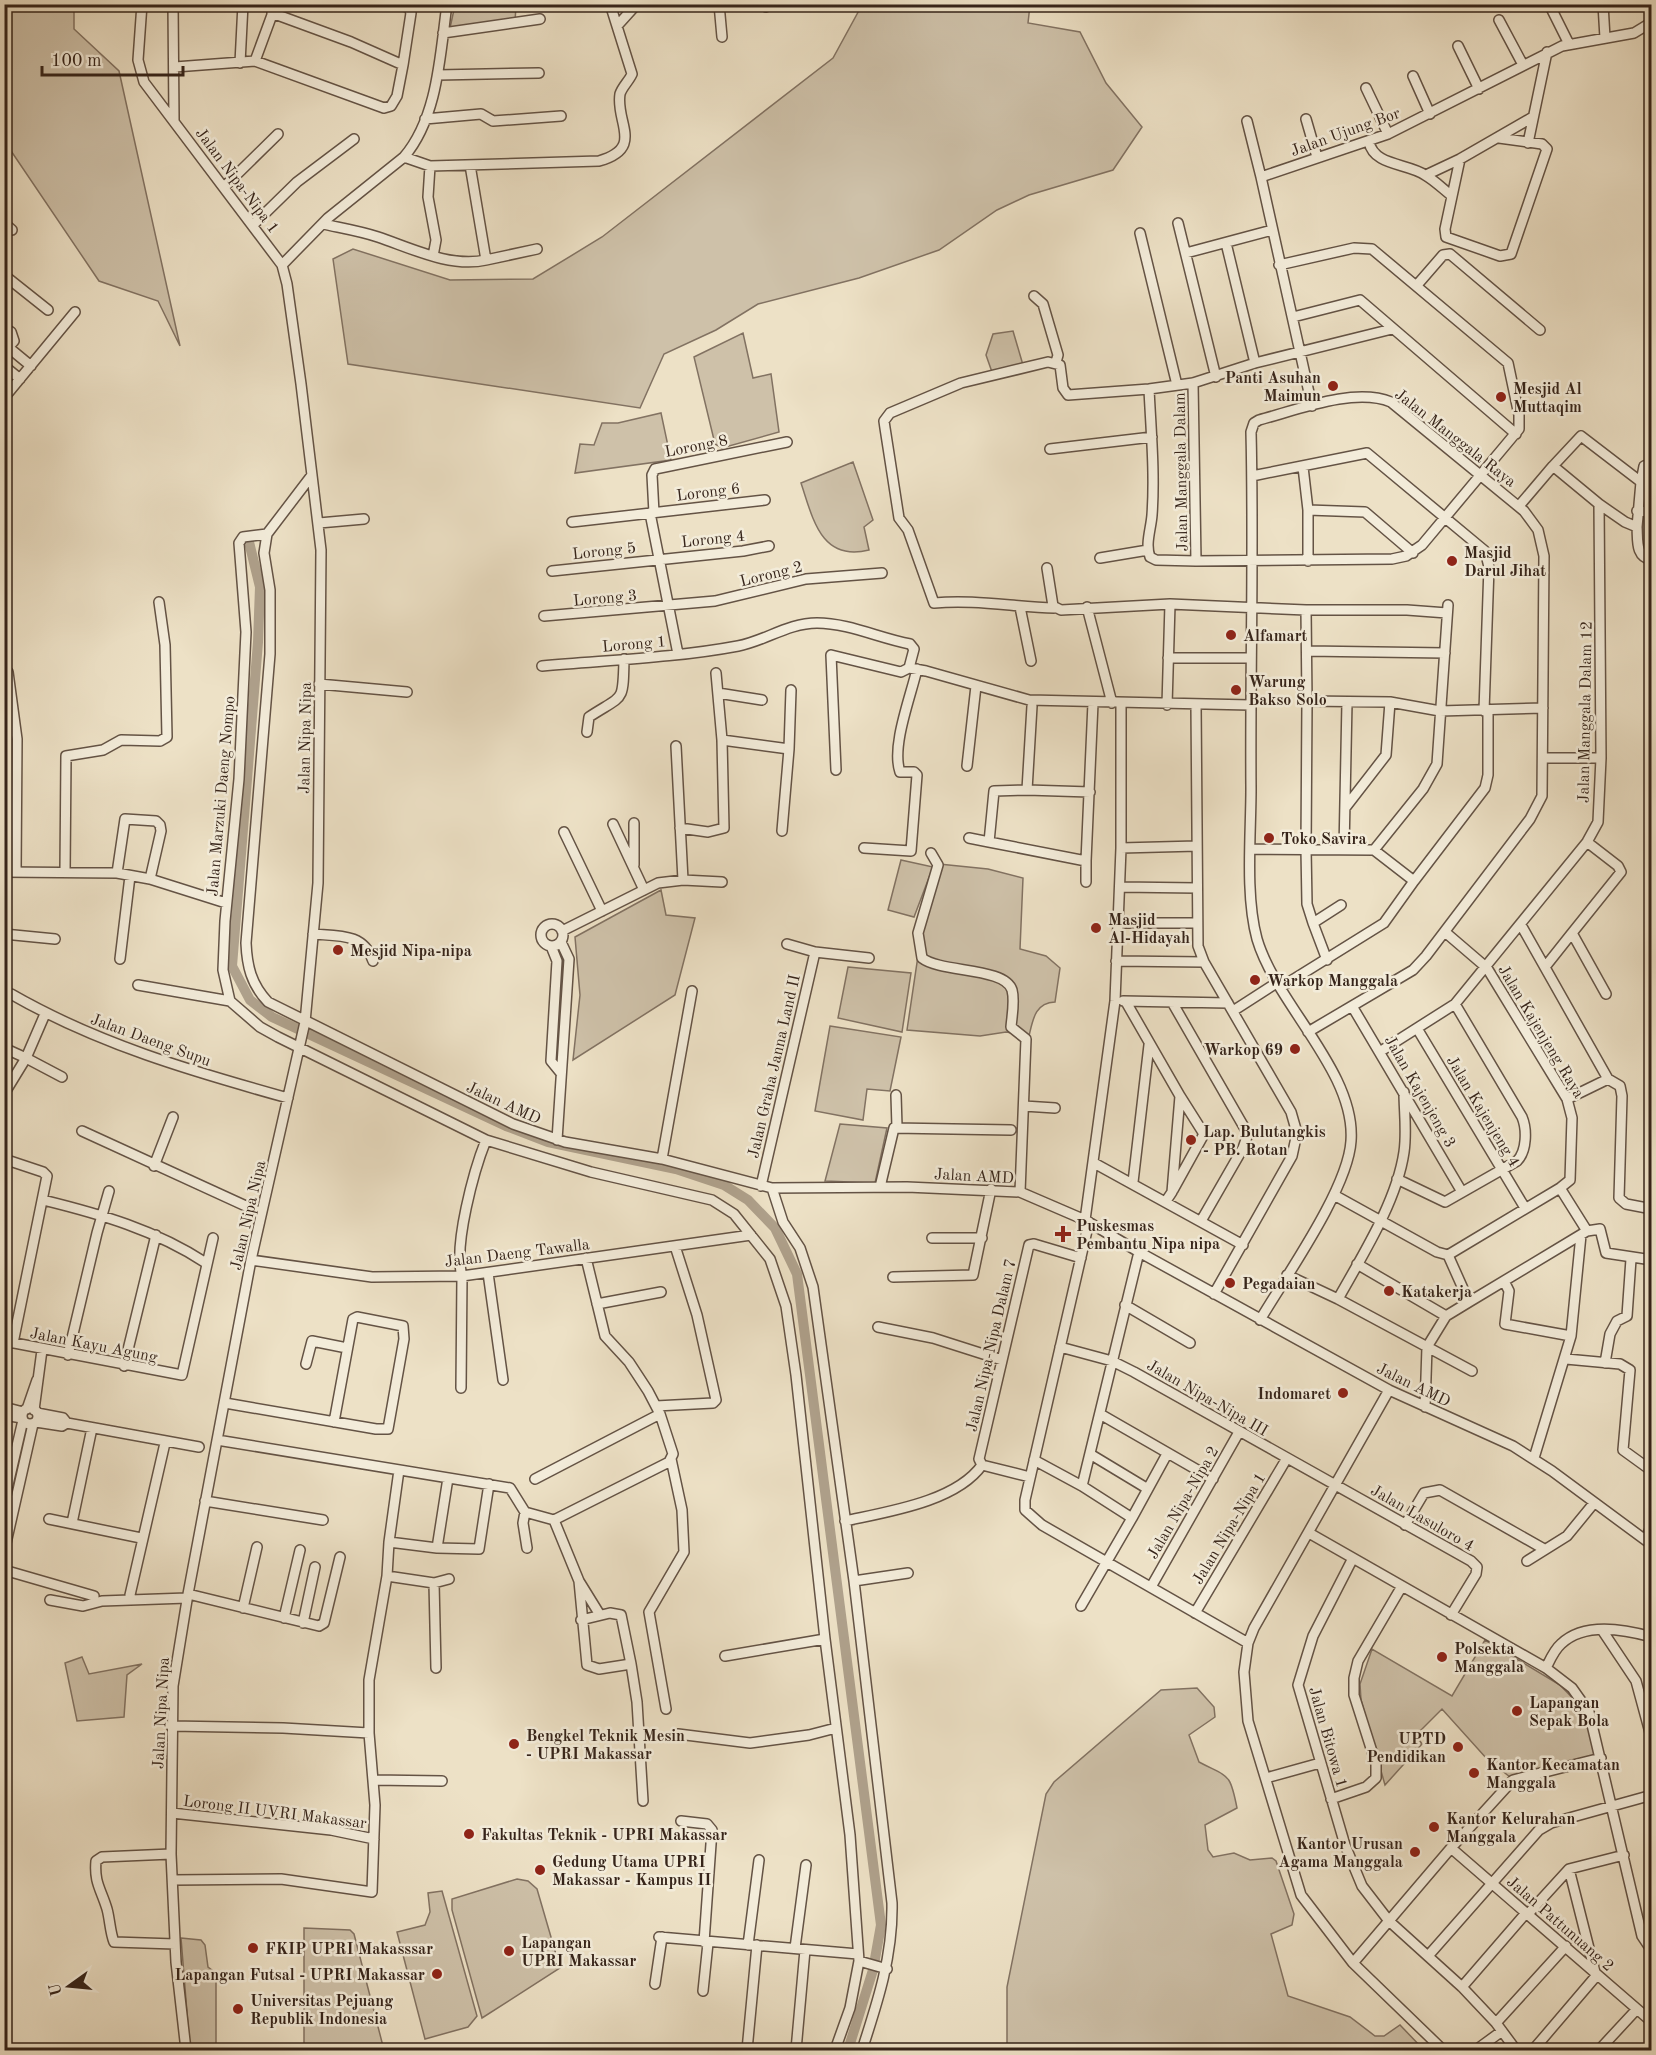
<svg xmlns="http://www.w3.org/2000/svg" width="1656" height="2055" font-family="'Old Standard TT',serif">
<style>
.green{fill:#cec1a9;stroke:#827262;stroke-width:1.5}
.lines{fill:none;stroke-linecap:round;stroke-linejoin:round}
.canal{stroke:#afa18c;stroke-width:10}
.minor-casing{stroke:#645345;stroke-width:12}
.minor{stroke:#f3ecda;stroke-width:9}
.poi-dot{fill:#8f2418;stroke:#f3ecda;stroke-width:2}
.labels{text-anchor:middle;stroke-width:5;stroke-linejoin:round;paint-order:stroke}
.street-label{font-size:16px;fill:#36241a;stroke:#f3ecda}
.poi-label{font-size:16px;font-weight:bold;fill:#36241a;stroke:#f3ecda;text-anchor:start}
</style>
<rect width="100%" height="100%" fill="#ede1c6"/>
<filter id="stains"><feTurbulence type="fractalNoise" baseFrequency=".00333" numOctaves="4"/><feColorMatrix values="0 0 0 0 .2 0 0 0 0 .09 0 0 0 0 .02 0 0 0 .5 -.17"/></filter>
<radialGradient id="worn" r=".72"><stop offset=".6" stop-color="#630" stop-opacity="0"/><stop offset="1" stop-color="#630" stop-opacity=".3"/></radialGradient>
<!-- green -->
<path class="green" d="M4 5H74V29L119 71 180 346 158 301 99 281 5 142Z
M455 5H516L515 22 450 28Z
M862 5H1030L1028 23 1080 32 1106 83 1142 127 1113 170 1029 195 997 210 939 250 859 278 758 304 716 330 664 354 640 408 348 364 333 259 353 249 450 280 533 279 602 237 833 58Z
M1013 331 1023 365 992 372 986 355 993 334Z
M743 333 753 378 771 374 779 432 722 448 715 444 694 357Z
M661 413 671 460 575 473 580 444 594 445 602 423H618Z
M853 462 873 520 864 527 869 550C821 562 813 519 801 483Z
M901 860 933 867 914 917 888 910Z
M939 864 988 869 1023 878 1020 949 1046 956 1060 968 1055 1002C1035 1003 1033 1019 1029 1036L1006 1032 980 1036 907 1030 922 929Z
M661 890 666 915 695 918 675 995 573 1060 580 995 575 937Z
M848 967 911 973 902 1032 838 1018Z
M830 1026 901 1037 890 1091 867 1089 863 1120 815 1111Z
M840 1124 887 1128 875 1183 825 1181Z
M1485 1640 1560 1685 1584 1710 1596 1755 1510 1777 1487 1759 1442 1709 1416 1735 1422 1744 1385 1785 1361 1700 1360 1684 1372 1649 1452 1696Z
M82 1657 89 1674 142 1664 127 1675 124 1717 77 1721 65 1663Z
M1197 1688 1214 1707 1215 1717 1189 1735 1199 1762C1229 1778 1230 1772 1237 1808L1205 1825 1208 1850 1213 1857 1234 1853 1250 1860 1272 1858 1276 1861 1294 1914 1292 1925 1271 1934 1288 1996 1350 2017 1375 2036H1384L1400 2025 1424 2050H1007V1987L1046 1794 1054 1782 1161 1690Z
M517 1879 528 1881 537 1889 560 1968 482 2018 452 1910V1899Z
M442 1891 477 2016 468 2027 425 2039 397 1932 425 1925 430 1912 428 1893Z
M304 1928 350 1930 354 1934 384 2050H304Z
M181 1938 201 1940 205 1945 208 1967 216 1973V2050H190Z"/>
<g class="lines">
<!-- canal -->
<path class="canal" d="M249 542 260 587 258 642 232 966 250 1000 272 1017 506 1126 548 1142 676 1169 724 1185 748 1200 775 1228 797 1274 881 1925 873 1970 848 2050"/>
<!-- minor casing -->
<g class="minor-casing">
<path id="minor" d="M142 4 138 60 144 82 282 265 287 284 301 384 321 550 318 883 305 1022 251 1260 188 1594 173 1686 171 1854 176 1962 186 2050
M173 4 174 120
M719 4 722 37
M762 4 766 7
M1549 4 1569 44
M1603 4 1605 38
M272 13 351 42 403 65 411 13 409 8 399 4
M1499 20 1523 65
M617 26 636 5
M443 33 540 19
M1458 46 1479 89
M255 61 276 4
M240 63 243 4
M175 67 255 61 384 108 391 106 397 96 403 65
M438 75 539 73
M1413 76 1430 114
M1366 88 1388 134
M425 119 481 114 493 121 561 116
M1306 119 1317 157
M1247 121 1261 177
M1369 142C1374 166 1407 163 1425 175 1434 180 1443 189 1452 196
M1528 143 1547 52
M404 157 430 166
M1460 159 1445 229 1446 237 1500 256 1511 254 1547 149 1542 144 1499 138
M470 165 486 260 537 249
M1426 175 1460 159 1533 117
M225 186 278 134
M4 223 12 230
M1178 223 1216 377
M323 224C341 228 360 231 378 237 411 248 450 268 486 260
M253 225 297 182 354 139
M1140 233 1177 385
M1226 243 1255 363
M1186 253 1272 230
M433 256 436 240 428 197 430 166 599 161C645 148 615 122 620 94 622 87 629 81 632 74L610 4
M282 265 328 218 404 157C438 117 440 55 447 4
M4 275 48 310
M1417 285 1443 255 1450 254 1540 330
M1034 296 1043 304 1058 355 1056 362
M1293 317 1360 300 1516 434
M4 328 11 332 14 341 4 352
M8 347 31 366
M4 366 20 379
M1193 383 1196 561
M1149 389C1151 431 1155 474 1152 515 1151 529 1145 544 1150 557L1156 560 1196 561 1392 559 1406 556 1422 545 1519 429V415L1508 363 1372 249 1354 248 1279 265
M4 398 75 312
M1312 406 1261 177 1388 134 1562 46 1634 33 1652 22
M1050 449 1152 437
M1553 466 1581 436 1641 482 1637 527 1625 522 1599 504
M1303 467 1308 510
M312 475 267 534 264 553 270 590V654L246 943C247 966 251 984 268 1002L513 1124 565 1142 662 1159 772 1188 907 1187 1020 1192 1085 1220 1139 1252 1389 1390 1513 1446 1552 1471 1652 1545
M1252 476 1367 453 1485 551 1489 567 1484 711
M1641 482 1644 466 1652 463
M1637 511 1652 512
M650 513 678 654
M654 513 652 475 655 469 787 442
M572 522 765 500
M319 523 364 519
M1637 527C1638 540 1635 557 1652 560
M267 534 243 537 239 543 246 632 239 779 225 921 223 970 230 1001 260 1027 278 1037 486 1140 591 1172 712 1200 734 1214 770 1259 786 1306 796 1375 825 1639 850 1835 859 1961 850 2008 835 2050
M1100 558 1148 550
M1308 561V510L1365 512 1413 553
M1047 568 1053 606 1061 610 1170 604 1306 610H1407L1447 613
M552 571 743 551 769 546
M1020 607 1031 661
M1087 607 1112 703
M1054 608C1014 607 974 599 934 603L908 530 899 518 885 428 884 421 890 413 961 383 1048 362 1060 365 1063 388 1068 395 1149 389 1193 383 1255 363 1392 329
M1306 610 1307 701
M544 616 715 601 806 579 882 573
M1307 651 1445 653
M1168 658H1250
M542 666C607 660 674 658 738 646 765 641 788 623 817 623 848 623 879 638 910 644L914 649 909 668
M8 672 17 739 16 871
M319 684 407 692
M718 693 762 700
M1167 705 1170 604
M1196 705 1198 946 1204 962 1291 1112 1297 1133 1292 1156 1214 1294
M587 732 589 717C624 694 623 704 624 659
M722 740 789 749 791 690
M676 746 683 880
M1544 758H1601
M967 766 976 686
M836 770 831 655 901 672 909 668 926 671 1029 700 1250 705
M1027 790 1090 792
M1345 808 1386 755 1390 702
M613 824 644 890
M680 828 708 832 724 828 722 740 716 673
M782 831 789 749
M564 832 602 911
M969 838 989 842 994 791 1027 790 1032 706
M989 842 1086 861 1093 703
M864 848 911 851 917 775 914 772H900C891 746 911 696 917 669
M1121 848 1197 846
M1251 849 1374 850 1414 881 1384 923 1281 987
M1344 850 1347 702
M1374 850 1423 789 1437 764 1448 605
M931 853 938 865 918 933 922 958C941 973 1005 967 1012 990 1015 1001 1012 1015 1011 1027L1026 1039 1020 1192
M1086 861V882
M634 865V823
M4 872 117 873 150 879 226 903
M65 872 66 756 103 750 121 740 160 741 167 737 165 645 159 602
M117 873 125 819 156 821 160 825 161 831 150 879
M1414 881 1485 788 1488 775V710
M1120 887 1197 888
M1118 923H1197
M1313 923 1307 904 1306 849 1307 701 1390 702 1440 711 1543 708
M541 935a11 11 0 1 1 22 0a11 11 0 1 1-22 0Z
M1521 925 1608 1079 1567 1099
M562 931 658 883 683 880 722 882
M1572 933 1621 872 1618 866 1587 842
M4 934 55 939
M313 934C338 936 364 933 373 961
M787 944 815 952
M551 946 557 961 551 1061 560 1072
M120 959 130 876
M1327 960 1313 923 1341 905
M1116 961 1204 962
M1545 967 1572 933 1606 994
M138 985 230 1001
M11 994C98 1044 191 1071 288 1098
M1123 1001 1228 1003
M1126 1002 1180 1096 1172 1192 1166 1201
M1172 1002 1248 1134 1243 1148 1201 1221
M1352 1006 1462 1192
M1233 1011 1278 982
M45 1014 26 1058 62 1077
M1418 1030 1525 1208
M4 1048 26 1058 4 1094
M1381 1051 1455 1004 1587 842 1598 822 1601 758 1599 504 1553 466 1519 506
M1608 1079 1620 1086 1622 1096 1619 1198 1626 1204 1652 1209
M1404 1092C1404 1111 1407 1132 1404 1152 1397 1201 1362 1256 1338 1299L1472 1371
M896 1095 897 1127
M1024 1106 1055 1108
M82 1131 261 1213
M557 1140 569 959 561 942
M4 1159 43 1172 47 1176 13 1343
M662 1159 692 991
M1094 1163 1243 1245
M154 1166 173 1117
M1397 1179 1445 1202 1517 1161C1527 1151 1527 1129 1522 1117L1455 1004
M1133 1182 1149 1045
M761 1186 815 952 869 958
M880 1187 894 1128 1011 1130
M772 1188 783 1222 800 1248 813 1287 854 1581 892 1903C893 1955 878 2001 862 2050
M1173 1190 1204 1134 1180 1096
M1334 1195 1437 1252 1448 1255 1560 1188 1570 1180 1572 1118 1567 1099 1487 968 1445 932
M43 1200C100 1214 156 1230 206 1263
M1085 1220 1115 1001 1121 848V704
M1089 1222 1025 1500V1510L1042 1525 1248 1643
M1587 1231 1600 1229 1606 1253 1652 1260
M932 1238H982
M251 1260 372 1277 462 1276 751 1235
M1357 1264 1446 1316
M488 1273 503 1380
M1287 1275 1338 1299
M893 1277 973 1275 991 1189
M1504 1281 1509 1291 1505 1324 1571 1336
M1469 1302 1587 1231 1560 1188
M597 1304 661 1292
M1125 1305 1190 1343
M1260 1320C1286 1276 1348 1189 1351 1141 1356 1072 1276 1004 1257 939 1245 895 1251 835 1251 789 1250 670 1254 551 1251 432L1254 423 1259 420C1297 410 1354 387 1391 402L1524 511 1538 530 1544 556 1542 796 1530 819 1426 956 1413 970 1308 1032
M878 1327 933 1338 1002 1360
M4 1341 182 1375 213 1238
M1060 1347 1112 1361 1134 1372 1471 1561 1477 1567 1476 1574 1451 1615
M68 1355 97 1233 109 1191
M1566 1359 1620 1364 1630 1370 1623 1450 1652 1471
M1605 1363 1610 1334 1617 1321 1627 1316 1631 1259
M306 1364 312 1341 347 1348
M124 1366 156 1235
M461 1388 462 1276C453 1246 474 1170 486 1140
M1389 1390 1254 1628 1248 1643 1244 1672 1248 1721 1301 1895 1353 1963 1443 2050
M225 1403 376 1429H388L404 1339 403 1326 357 1317 353 1319 334 1422
M656 1406 713 1403 716 1400 697 1315 675 1246
M4 1407 23 1412
M1425 1407 1427 1347 1446 1316 1469 1302 1448 1255
M22 1416a8 8 0 1 1 16 0a8 8 0 1 1-16 0Z
M27 1409 37 1380
M34 1410 42 1350
M37 1413 63 1418 67 1423 199 1447
M1100 1414 1213 1479
M4 1415 22 1418
M36 1422 62 1426 67 1423
M217 1440 510 1488 525 1512 554 1520
M1090 1454 1148 1489
M1534 1458 1571 1336 1581 1235
M1034 1460 1082 1486 1132 1518 1081 1606
M982 1465 979 1459 1029 1245 1034 1244 1081 1258
M982 1465 1030 1477
M399 1470 389 1542 437 1548 448 1478
M535 1479 660 1414
M1082 1486 1139 1252
M205 1501 323 1520
M4 1502 23 1420
M525 1512 523 1523 527 1548
M1132 1518 1167 1454
M49 1519 141 1538
M554 1520 669 1462 673 1454 660 1414 648 1391 629 1362 605 1336 586 1258
M554 1520 579 1581 600 1615
M845 1521C886 1512 956 1502 982 1465
M72 1523 92 1428
M1405 1525 1424 1493 1440 1490 1544 1549
M1309 1533 1546 1668 1572 1688 1589 1712 1642 1936 1652 1951
M1646 1540 1652 1523
M437 1548 479 1549 489 1484
M4 1552 33 1424
M1353 1558 1313 1636 1298 1685 1345 1845 1362 1886 1389 1921 1462 1987 1496 2023 1516 2050
M1527 1561 1567 1536 1594 1503
M4 1570 94 1596
M387 1576 434 1583 449 1579
M579 1581 587 1665 599 1669 631 1664 637 1702 643 1801
M854 1581 908 1573
M434 1583 436 1668
M1151 1587 1239 1432
M188 1594 319 1626 324 1623 340 1557
M130 1595 165 1443
M50 1600 83 1606 102 1601 187 1598
M243 1608 257 1547
M1195 1613 1287 1458
M284 1618 300 1550
M581 1620 610 1613 621 1615 631 1664
M303 1623 315 1567
M1602 1630 1636 1681 1652 1740
M725 1656 825 1639
M1546 1668C1550 1660 1554 1650 1561 1644 1584 1622 1623 1629 1652 1637
M666 1709 649 1612 684 1552 682 1510 671 1459
M171 1726 283 1728 369 1733
M678 1734 750 1743 809 1735 836 1728
M1266 1778 1320 1763
M373 1780 442 1781
M1331 1799 1366 1787 1376 1778V1764L1354 1695V1678L1358 1661 1402 1586
M172 1813 331 1830 374 1839
M681 1821 707 1824 712 1830 704 1942
M1451 1848 1652 2022
M171 1854 102 1857 96 1861C94 1883 101 1889 107 1909 110 1920 110 1932 114 1942L175 1944
M173 1880 281 1879 372 1892 375 1805 369 1733V1680L387 1576 389 1542
M1528 1914 1569 1869
M659 1937 858 1954
M748 1945 759 1860
M795 1948 806 1865
M1428 1956 1539 1830 1551 1823 1652 1795
M859 1961 887 1969
M1353 1963 1451 1848 1513 1780 1601 1758
M1595 1972 1569 1869 1624 1855
M655 1984 662 1937
M1462 1987 1526 1913
M703 1991 708 1943
M1496 2023 1566 1946
M747 2050 757 1945
M796 2050 805 1950
M1476 2050 1502 2031
M1533 2050 1597 1975
M1599 2050 1637 2009"/>
</g>
<!-- minor -->
<use href="#minor" class="minor"/>
</g>
<!-- markers -->
<g class="poi-dot">
<circle cx="1333" cy="386" r="6"/>
<circle cx="1501" cy="397" r="6"/>
<circle cx="1452" cy="561" r="6"/>
<circle cx="1231" cy="635" r="6"/>
<circle cx="1236" cy="690" r="6"/>
<circle cx="1269" cy="838" r="6"/>
<circle cx="1096" cy="928" r="6"/>
<circle cx="338" cy="950" r="6"/>
<circle cx="1255" cy="980" r="6"/>
<circle cx="1295" cy="1049" r="6"/>
<circle cx="1191" cy="1140" r="6"/>
<path d="M1060 1225h6v6h6v6h-6v6h-6v-6h-6v-6h6z"/>
<circle cx="1230" cy="1283" r="6"/>
<circle cx="1389" cy="1291" r="6"/>
<circle cx="1343" cy="1393" r="6"/>
<circle cx="1442" cy="1657" r="6"/>
<circle cx="1517" cy="1711" r="6"/>
<circle cx="514" cy="1744" r="6"/>
<circle cx="1458" cy="1747" r="6"/>
<circle cx="1474" cy="1773" r="6"/>
<circle cx="1434" cy="1827" r="6"/>
<circle cx="469" cy="1834" r="6"/>
<circle cx="1415" cy="1852" r="6"/>
<circle cx="540" cy="1870" r="6"/>
<circle cx="253" cy="1948" r="6"/>
<circle cx="509" cy="1951" r="6"/>
<circle cx="437" cy="1974" r="6"/>
<circle cx="238" cy="2009" r="6"/>
</g>
<g class="labels">
<!-- street labels -->
<g class="street-label">
<text transform="translate(1345 131) rotate(-20)" y="6">Jalan Ujung Bor</text>
<text transform="translate(238 180) rotate(53)" y="6">Jalan Nipa-Nipa 1</text>
<text transform="translate(1456 437) rotate(38)" y="6">Jalan Manggala Raya</text>
<text transform="translate(696 445) rotate(-11)" y="6">Lorong 8</text>
<text transform="translate(1180 472) rotate(-91)" y="6">Jalan Manggala Dalam</text>
<text transform="translate(708 491) rotate(-7)" y="6">Lorong 6</text>
<text transform="translate(713 538) rotate(-6)" y="6">Lorong 4</text>
<text transform="translate(604 550) rotate(-6)" y="6">Lorong 5</text>
<text transform="translate(771 573) rotate(-14)" y="6">Lorong 2</text>
<text transform="translate(605 597) rotate(-5)" y="6">Lorong 3</text>
<text transform="translate(634 643) rotate(-5)" y="6">Lorong 1</text>
<text transform="translate(1584 712) rotate(-89)" y="6">Jalan Manggala Dalam 12</text>
<text transform="translate(304 738) rotate(-89)" y="6">Jalan Nipa Nipa</text>
<text transform="translate(220 796) rotate(-85)" y="6">Jalan Marzuki Daeng Nompo</text>
<text transform="translate(1542 1031) rotate(59)" y="6">Jalan Kajenjeng Raya</text>
<text transform="translate(151 1039) rotate(20)" y="6">Jalan Daeng Supu</text>
<text transform="translate(773 1066) rotate(-77)" y="6">Jalan Graha Janna Land II</text>
<text transform="translate(1421 1091) rotate(60)" y="6">Jalan Kajenjeng 3</text>
<text transform="translate(504 1102) rotate(25)" y="6">Jalan AMD</text>
<text transform="translate(1484 1111) rotate(59)" y="6">Jalan Kajenjeng 4</text>
<text transform="translate(974 1175) rotate(3)" y="6">Jalan AMD</text>
<text transform="translate(247 1215) rotate(-77)" y="6">Jalan Nipa Nipa</text>
<text transform="translate(517 1252) rotate(-7)" y="6">Jalan Daeng Tawalla</text>
<text transform="translate(94 1344) rotate(11)" y="6">Jalan Kayu Agung</text>
<text transform="translate(990 1345) rotate(-77)" y="6">Jalan Nipa-Nipa Dalam 7</text>
<text transform="translate(1414 1384) rotate(26)" y="6">Jalan AMD</text>
<text transform="translate(1208 1397) rotate(30)" y="6">Jalan Nipa-Nipa III</text>
<text transform="translate(1182 1502) rotate(-60)" y="6">Jalan Nipa-Nipa 2</text>
<text transform="translate(1423 1517) rotate(30)" y="6">Jalan Lasuloro 4</text>
<text transform="translate(1228 1528) rotate(-59)" y="6">Jalan Nipa-Nipa 1</text>
<text transform="translate(160 1713) rotate(-87)" y="6">Jalan Nipa Nipa</text>
<text transform="translate(1329 1737) rotate(74)" y="6">Jalan Bitowa 1</text>
<text transform="translate(275 1811) rotate(7)" y="6">Lorong II UVRI Makassar</text>
<text transform="translate(1561 1923) rotate(41)" y="6">Jalan Pattunuang 2</text>
</g>
<!-- poi labels -->
<g class="poi-label">
<text x="1321" y="383" text-anchor="end">Panti Asuhan<tspan x="1321" dy="18">Maimun</tspan></text>
<text x="1513" y="394">Mesjid Al<tspan x="1513" dy="18">Muttaqim</tspan></text>
<text x="1464" y="558">Masjid<tspan x="1464" dy="18">Darul Jihat</tspan></text>
<text x="1243" y="641">Alfamart</text>
<text x="1248" y="687">Warung<tspan x="1248" dy="18">Bakso Solo</tspan></text>
<text x="1281" y="844">Toko Savira</text>
<text x="1108" y="925">Masjid<tspan x="1108" dy="18">Al-Hidayah</tspan></text>
<text x="350" y="956">Mesjid Nipa-nipa</text>
<text x="1267" y="986">Warkop Manggala</text>
<text x="1283" y="1055" text-anchor="end">Warkop 69</text>
<text x="1203" y="1137">Lap. Bulutangkis<tspan x="1203" dy="18">- PB. Rotan</tspan></text>
<text x="1076" y="1231">Puskesmas<tspan x="1076" dy="18">Pembantu Nipa nipa</tspan></text>
<text x="1242" y="1289">Pegadaian</text>
<text x="1401" y="1297">Katakerja</text>
<text x="1331" y="1399" text-anchor="end">Indomaret</text>
<text x="1454" y="1654">Polsekta<tspan x="1454" dy="18">Manggala</tspan></text>
<text x="1529" y="1708">Lapangan<tspan x="1529" dy="18">Sepak Bola</tspan></text>
<text x="526" y="1741">Bengkel Teknik Mesin<tspan x="526" dy="18">- UPRI Makassar</tspan></text>
<text x="1446" y="1744" text-anchor="end">UPTD<tspan x="1446" dy="18">Pendidikan</tspan></text>
<text x="1486" y="1770">Kantor Kecamatan<tspan x="1486" dy="18">Manggala</tspan></text>
<text x="1446" y="1824">Kantor Kelurahan<tspan x="1446" dy="18">Manggala</tspan></text>
<text x="481" y="1840">Fakultas Teknik - UPRI Makassar</text>
<text x="1403" y="1849" text-anchor="end">Kantor Urusan<tspan x="1403" dy="18">Agama Manggala</tspan></text>
<text x="552" y="1867">Gedung Utama UPRI<tspan x="552" dy="18">Makassar - Kampus II</tspan></text>
<text x="521" y="1948">Lapangan<tspan x="521" dy="18">UPRI Makassar</tspan></text>
<text x="265" y="1954">FKIP UPRI Makasssar</text>
<text x="425" y="1980" text-anchor="end">Lapangan Futsal - UPRI Makassar</text>
<text x="250" y="2006">Universitas Pejuang<tspan x="250" dy="18">Republik Indonesia</tspan></text>
</g>
</g>
<!-- margin -->
<rect width="1656" height="2055" fill="none" stroke="#ede1c6" stroke-width="24"/>
<rect x="6" y="6" width="1644" height="2043" fill="none" stroke="#36241a" stroke-width="3"/>
<rect x="12" y="12" width="1632" height="2031" fill="none" stroke="#36241a" stroke-width="1.5"/>
<!-- north arrow -->
<g transform="translate(69 1986) rotate(255)" stroke="#f3ecda" stroke-width="4.5" paint-order="stroke">
<path d="M0-4.5L10 22L0 15L-10 22Z" fill="#36241a"/>
<text y="-9" font-size="16" font-weight="bold" text-anchor="middle" fill="#36241a">U</text>
</g>
<!-- scale -->
<path d="M42 66v9h141v-9" fill="none" stroke="#36241a" stroke-width="3"/>
<text x="51" y="66" font-size="18" fill="#36241a" stroke="#f3ecda" stroke-width="4.5" paint-order="stroke">100 m</text>
<rect width="100%" height="100%" filter="url(#stains)"/>
<rect width="100%" height="100%" fill="url(#worn)"/>
</svg>
